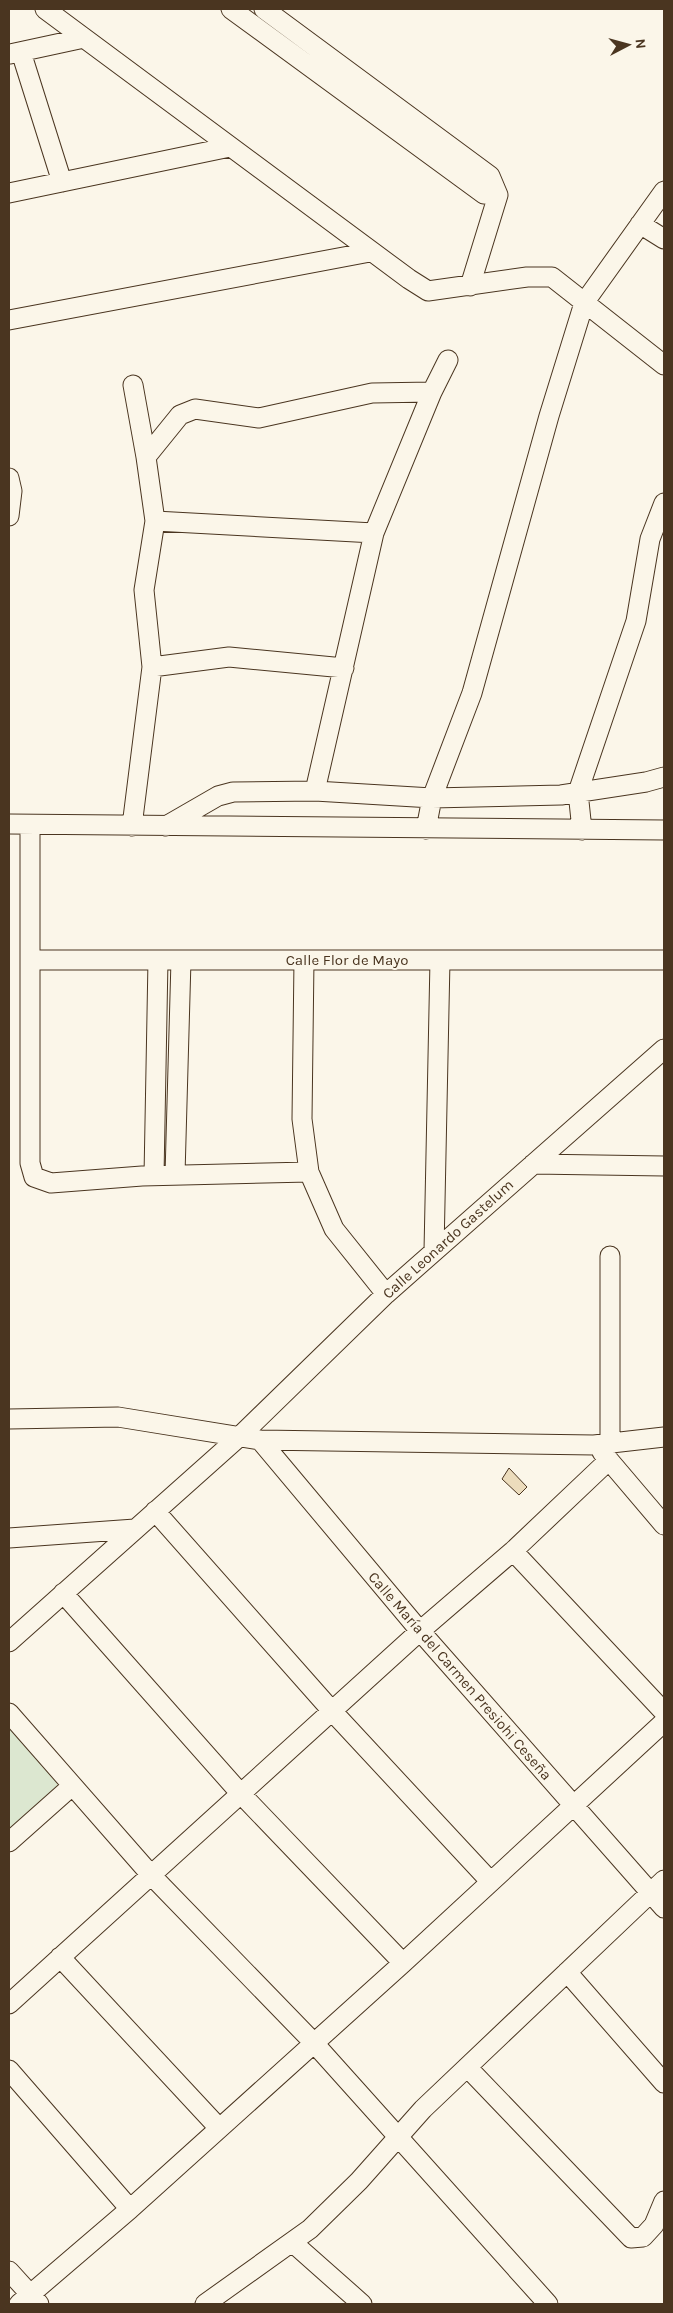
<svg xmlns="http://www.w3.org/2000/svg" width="673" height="2313" font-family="Karla,sans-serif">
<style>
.green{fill:#dce7d0;stroke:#887966}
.building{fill:#ecdcbc;stroke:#4a3520}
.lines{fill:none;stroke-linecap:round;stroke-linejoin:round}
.minor-casing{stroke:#4a3520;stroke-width:21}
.minor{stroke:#fbf6e9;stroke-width:19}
.labels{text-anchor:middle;stroke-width:4;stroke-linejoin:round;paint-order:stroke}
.street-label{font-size:15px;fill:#4a3520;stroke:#fbf6e9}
</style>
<rect width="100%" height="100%" fill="#fbf6e9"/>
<!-- green -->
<path class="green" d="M9 1722 64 1786 9 1834Z"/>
<!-- building -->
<path class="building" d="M509 1468 527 1487 519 1495 502 1479Z"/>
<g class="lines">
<!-- minor casing -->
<g class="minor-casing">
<path id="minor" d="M45 9 409 279 428 291 527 277H552L664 365
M231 9 484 194 498 195 490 176 264 9
M21 52 62 182
M10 54 84 38
M9 193 230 147
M640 224 664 239
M470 286 498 195
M9 320 370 252
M146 457 180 415 195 409 259 418 372 393 432 392
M9 478 12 491 9 516
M155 521 374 533
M152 667 229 657 344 668
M315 791 374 533 432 392 448 360
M9 824 664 830
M30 826V1163L34 1177 51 1183 142 1176 309 1172
M132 826 152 667 144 590 155 521 146 457 133 385
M166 826 218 796 233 792 315 791 432 798 561 795 646 782 664 777
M426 829 432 798 472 693 549 416 584 303 664 191
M582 830 578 792 636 621 650 539 664 503
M30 960H664
M304 960 302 1119 309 1172 334 1229 386 1294
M533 1164 664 1166
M175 1175 181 960
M154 1176 158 960
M434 1251 440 960
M610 1256V1443
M9 1419 118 1417 260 1440 594 1445 664 1437
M260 1440 420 1631 664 1908
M602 1452 664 1525
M155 1511 332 1711 490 1881
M9 1538 135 1529
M513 1551 664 1712
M63 1593 241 1794 403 1963
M9 1642 239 1437 386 1294 664 1049
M9 1713 151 1875 313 2042 548 2304
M9 1842 72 1786
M60 1957 219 2128
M567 1972 664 2083
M9 2004 420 1631 513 1551 609 1460
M467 2067 631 2238 643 2237 654 2225 664 2201
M9 2070 130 2209
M292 2242 362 2304
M9 2271 39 2304
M19 2304 130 2209 403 1963 664 1722
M205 2304 310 2229 359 2181 423 2109 664 1880"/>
</g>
<!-- minor -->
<use href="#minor" class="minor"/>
</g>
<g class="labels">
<!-- street labels -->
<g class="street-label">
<text x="347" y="965">Calle Flor de Mayo</text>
<text transform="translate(448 1239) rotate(-42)" y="5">Calle Leonardo Gastelum</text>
<text transform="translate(460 1676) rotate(49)" y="5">Calle María del Carmen Presiohi Ceseña</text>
</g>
</g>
<!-- border -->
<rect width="673" height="2313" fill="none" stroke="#4a3520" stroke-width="20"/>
<!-- north arrow -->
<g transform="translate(628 45) rotate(84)" stroke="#fbf6e9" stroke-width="4" paint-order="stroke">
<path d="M0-4L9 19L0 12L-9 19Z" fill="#4a3520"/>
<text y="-8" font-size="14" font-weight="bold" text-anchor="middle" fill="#4a3520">N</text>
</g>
</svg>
